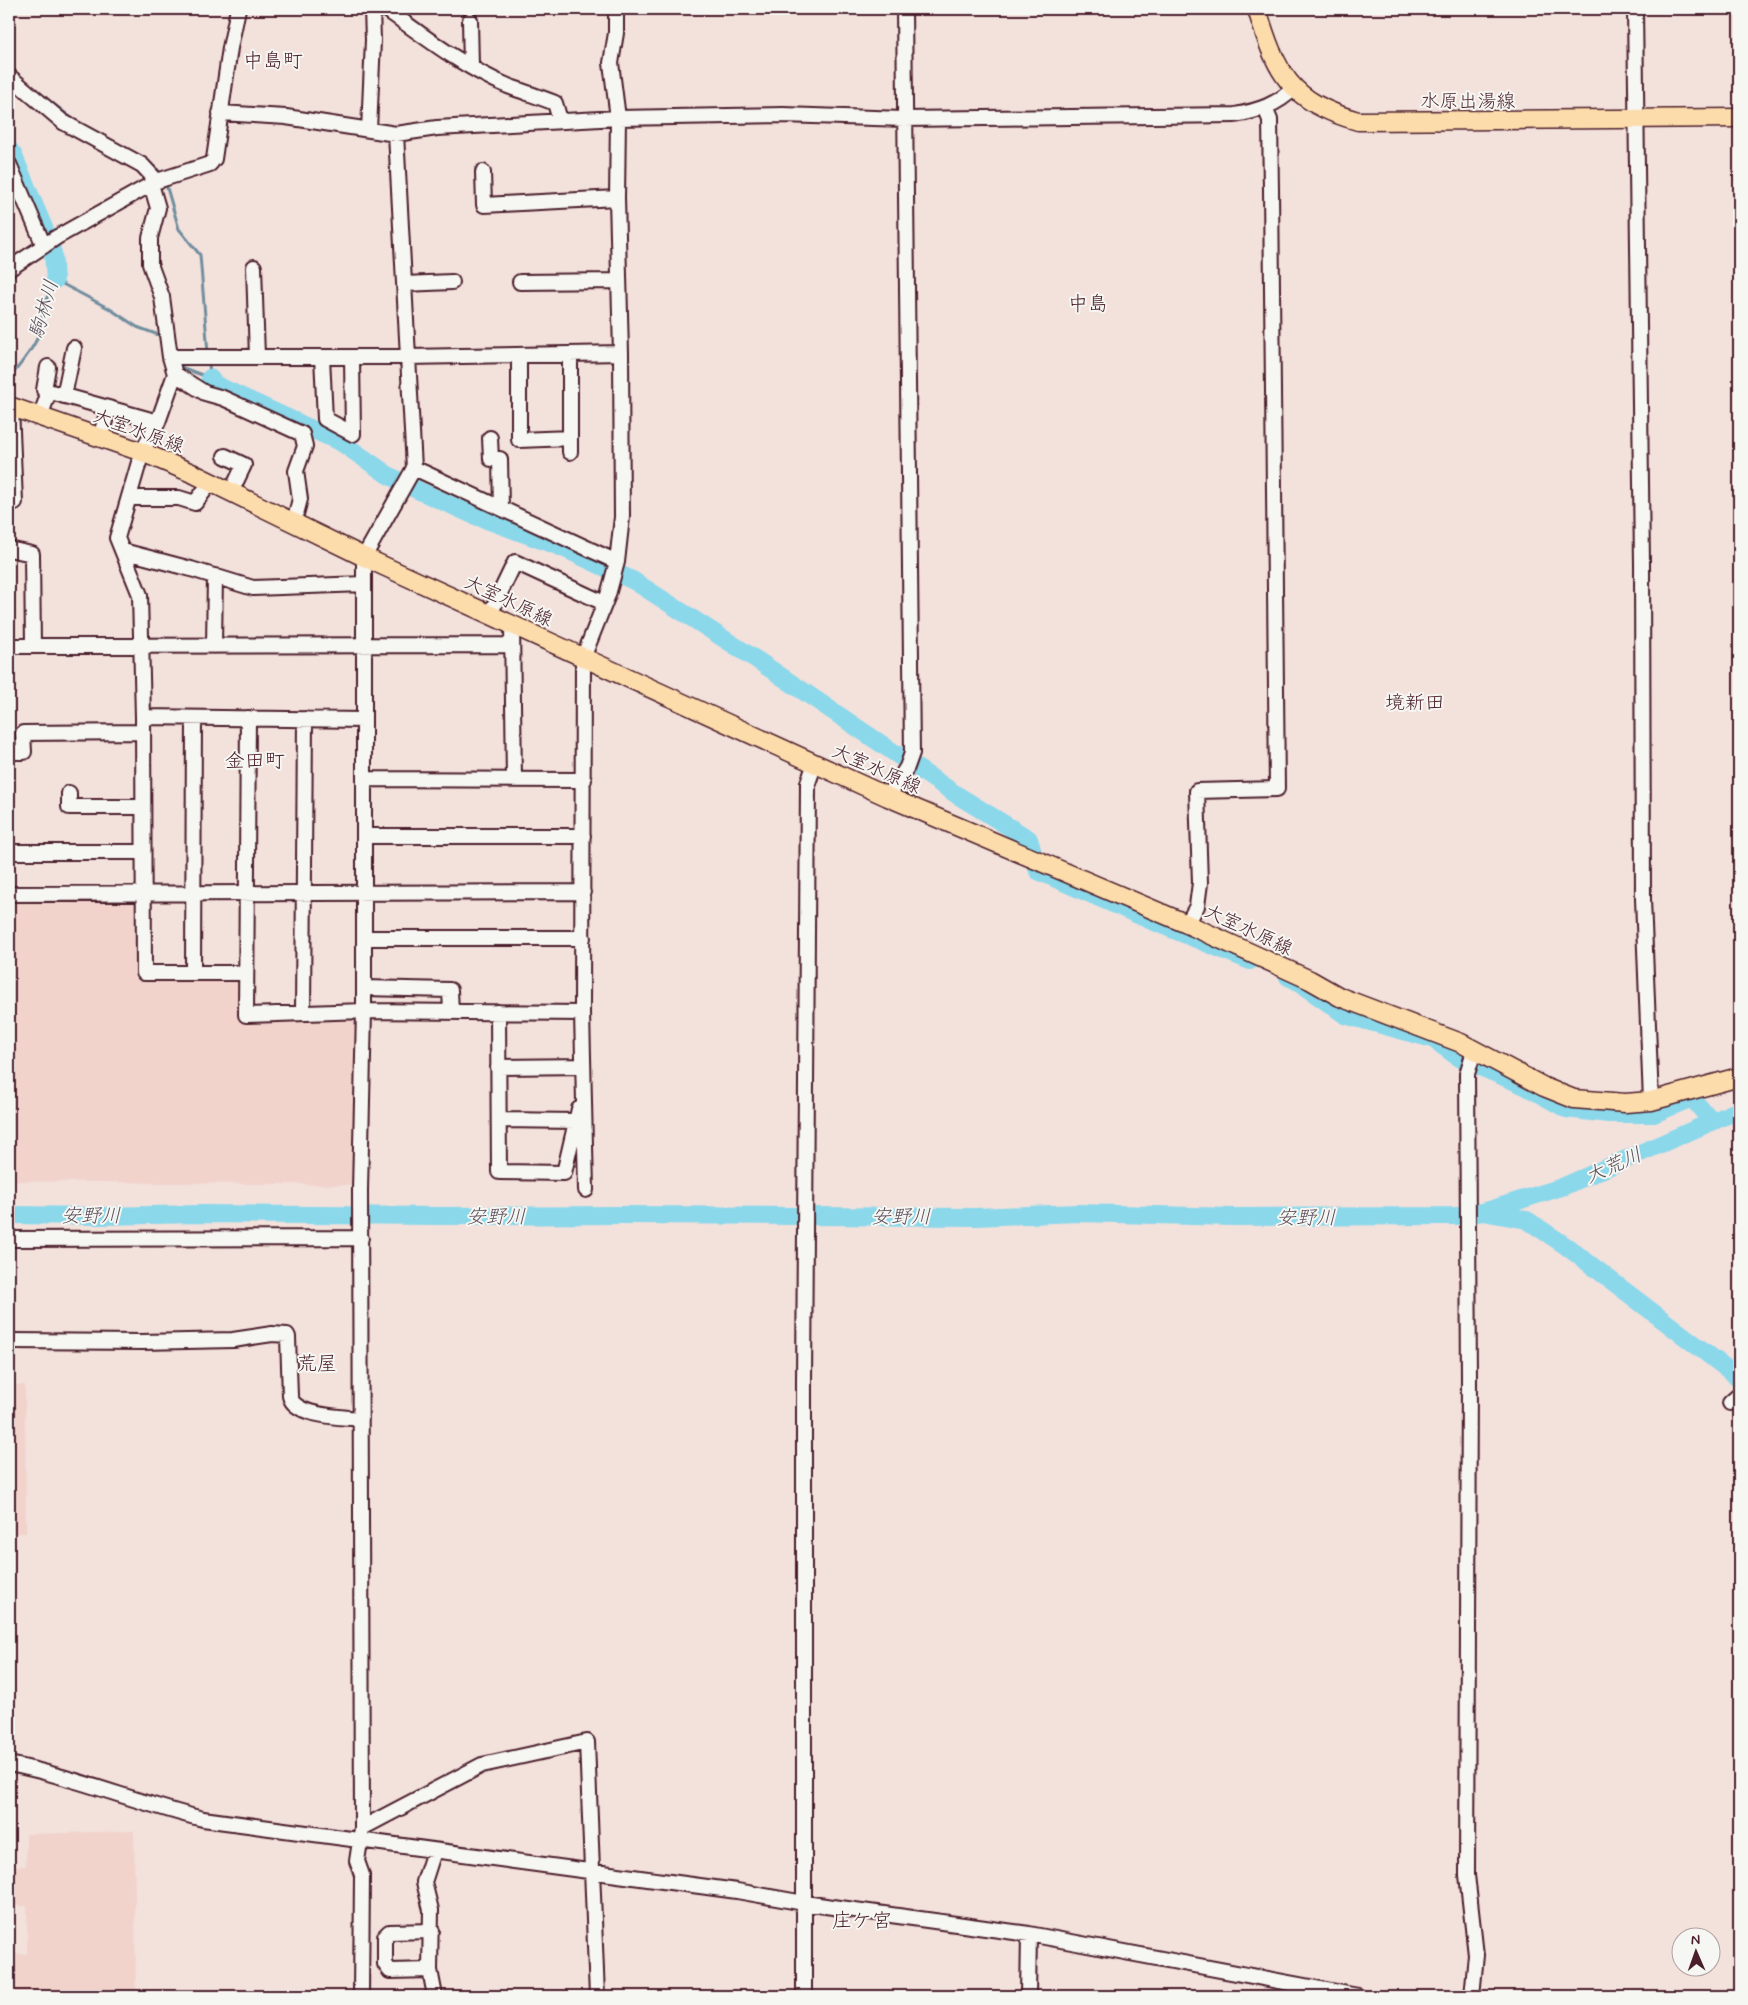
<svg xmlns="http://www.w3.org/2000/svg" width="1748" height="2005" font-family="Mynerve,'Klee One',sans-serif">
<style>
.built{fill:#f1d3cc}
.lines{fill:none;stroke-linecap:round;stroke-linejoin:round}
.stream{stroke:#718e9e;stroke-width:3}
.river{stroke:#8bd8eb;stroke-width:18}
.minor-casing{stroke:#4a1f2b;stroke-width:18}
.major-casing{stroke:#4a1f2b;stroke-width:21}
.minor{stroke:#f6f6f2;stroke-width:14}
.major{stroke:#fddcac;stroke-width:18}
.labels{text-anchor:middle;stroke-width:4;stroke-linejoin:round;paint-order:stroke}
.street-label{font-size:19px;fill:#4a1f2b;stroke:#f6f6f2}
.neighbourhood-label{font-size:20px;fill:#4a1f2b;stroke:#f6f6f2}
.water-label{font-size:20px;font-style:italic;fill:#5a4d5b;stroke:#f6f6f2}
</style>
<rect width="100%" height="100%" fill="#f3e1dc"/>
<filter id="ink" filterUnits="userSpaceOnUse"><feTurbulence type="fractalNoise" baseFrequency=".02" numOctaves="2"/><feDisplacementMap in="SourceGraphic" scale="10" xChannelSelector="R" yChannelSelector="G"/><feConvolveMatrix kernelMatrix="1 2 1 2 8 2 1 2 1" color-interpolation-filters="sRGB"/></filter>
<g filter="url(#ink)">
<!-- built -->
<path class="built" d="M141 896V978L241 977 242 1017 358 1018 359 1185 9 1181V898Z
M9 1385H25L26 1533H9Z
M134 1831 136 1996H9V1954H27V1906H9V1866H26V1834Z"/>
<g class="lines">
<!-- stream -->
<path class="stream" d="M9 66 13 72
M37 91 74 120 133 152
M149 163 158 170 162 176
M165 181 179 229 200 255 208 353
M178 366 210 378 209 362
M9 379C17 368 34 349 38 336 43 316 44 298 55 280L110 309 137 327 164 337"/>
<!-- river -->
<path class="river" d="M9 149 13 154 47 235 53 253 55 280
M210 378 216 385 342 443 388 475 413 488 473 515 563 548 634 581 757 660 957 795 1029 839 1038 871 1154 922 1250 961
M1288 977 1295 980 1345 1015 1433 1039 1459 1058 1525 1086 1566 1109 1609 1114H1654L1692 1098 1712 1122
M1486 1211 1562 1187 1739 1110
M9 1215 103 1216 201 1214 441 1216 619 1215 976 1217 1077 1213 1233 1217 1456 1216 1483 1212 1527 1220 1566 1246 1739 1378"/>
<!-- minor casing -->
<g class="minor-casing">
<path id="minor" d="M386 9C423 36 465 68 508 86 524 92 540 97 555 103L560 120
M1635 9 1642 562 1643 899 1651 1101
M470 20 471 66
M9 76 63 122 142 165 157 181
M220 113 286 117 396 134 437 128 618 118 783 115 904 119 1235 115C1258 111 1277 105 1294 88
M369 130 373 40 372 9
M9 164 44 246
M483 172 484 205 617 198
M151 184 158 208 150 238V264L162 297 170 357 175 374 158 422 142 452 117 538 140 595 143 717 144 973H245
M254 267 257 357
M9 269 57 237 157 181 210 164 214 159 230 48 238 9
M520 282 619 281
M404 284 452 282
M570 354V452
M519 355V440L570 438
M170 357H408L621 353
M322 357 325 419 353 434 352 357
M48 367 44 390 158 422
M175 374 205 393 223 398 302 434 305 446 296 471 300 499 294 522
M64 396 74 348
M11 407 15 502
M40 417 49 392
M100 438 108 410
M490 438 491 459H500L501 508
M225 456 244 465 231 492
M414 468 617 562
M129 498H179L195 503 211 482
M9 549 32 554 33 646
M123 551 191 569 253 588 364 584
M490 614 515 562 604 603
M512 625 514 780
M9 646 512 645
M214 646 215 576
M143 717 364 720
M248 718 246 1015 364 1011 582 1013
M9 752H24L23 733 142 732
M364 779 584 780
M69 793V807H143
M888 797 907 767 912 753 904 9
M364 836H583
M9 852H143
M9 894 583 892
M1187 924 1197 906 1200 883 1197 791 1277 789 1271 190 1270 120 1265 108
M364 938H583
M193 973 194 718
M364 988 450 990 451 1012
M498 1012 499 1172 564 1173 579 1109
M303 1013 305 719
M498 1067 583 1066
M499 1120 577 1121
M586 1190 582 1013 583 658 608 595 617 562 622 517 621 353 617 198 618 118 611 63 616 33V9
M9 1239 361 1238
M9 1341 142 1342 233 1340 272 1334 287 1335 288 1337 290 1396C294 1417 344 1417 361 1419
M1730 1403 1739 1395
M9 1764C75 1777 138 1803 203 1819L737 1891 804 1903 1029 1934 1358 1996
M362 1828 482 1765 587 1742 597 1996
M434 1851 424 1882 431 1910 430 1970 435 1996
M430 1970 390 1971 385 1964V1936L389 1932 432 1931
M361 1996 362 1875 357 1861 362 1828 360 1190 364 1011V557L414 468 396 134
M804 1996V1381L808 783 815 763
M1028 1996 1029 1934
M1472 1996 1476 1955 1467 1875 1469 1377 1467 1074 1474 1051"/>
</g>
<!-- major casing -->
<g class="major-casing">
<path id="major" d="M1257 9C1276 73 1290 102 1358 121L1739 118
M9 406 142 452 194 474 364 557 888 797 1187 924 1310 980 1340 997 1461 1043 1544 1087 1574 1099 1625 1103 1651 1101 1739 1077"/>
</g>
<!-- minor -->
<use href="#minor" class="minor"/>
<!-- major -->
<use href="#major" class="major"/>
</g>
</g>
<g class="labels">
<!-- street labels -->
<g class="street-label">
<text x="1468" y="107">水原出湯線</text>
<text transform="translate(139 430) rotate(20)" y="7">大室水原線</text>
<text transform="translate(509 600) rotate(25)" y="7">大室水原線</text>
<text transform="translate(877 768) rotate(24)" y="7">大室水原線</text>
<text transform="translate(1249 929) rotate(25)" y="7">大室水原線</text>
</g>
<!-- neighbourhood labels -->
<g class="neighbourhood-label">
<text x="273" y="67">中島町</text>
<text x="1088" y="310">中島</text>
<text x="1415" y="709">境新田</text>
<text x="255" y="767">金田町</text>
<text x="317" y="1370">荒屋</text>
<text x="862" y="1927">庄ケ宮</text>
</g>
<!-- water labels -->
<g class="water-label">
<text transform="translate(43 309) rotate(-74)" y="7">駒林川</text>
<text transform="translate(1613 1165) rotate(-24)" y="7">大荒川</text>
<text x="91" y="1222">安野川</text>
<text x="496" y="1223">安野川</text>
<text x="901" y="1223">安野川</text>
<text x="1306" y="1224">安野川</text>
</g>
</g>
<!-- margin -->
<rect width="1748" height="2005" fill="none" stroke="#f6f6f2" stroke-width="30"/>
<rect x="15" y="15" width="1718" height="1975" fill="none" stroke="#4a1f2b" stroke-width="2" filter="url(#ink)"/>
<!-- north arrow -->
<g transform="translate(1696 1952) rotate(358)"><circle r="24" fill="#f6f6f2" stroke="#b1a0a2"/>
<path d="M0-4L9 19L0 12L-9 19Z" fill="#4a1f2b"/>
<text y="-8" font-size="14" font-weight="bold" text-anchor="middle" fill="#4a1f2b">N</text>
</g>
</svg>
